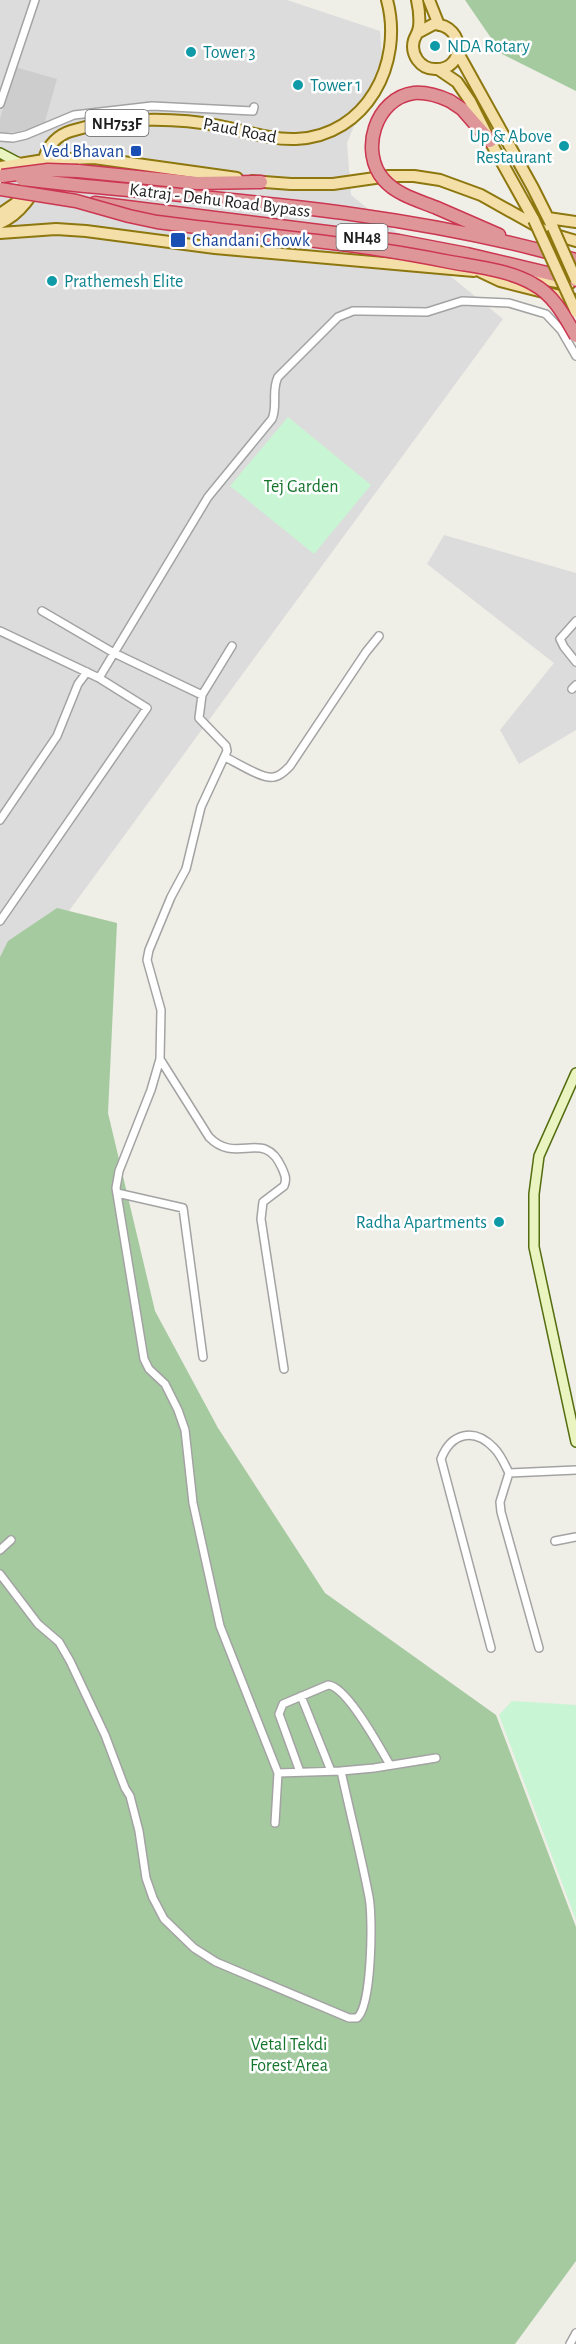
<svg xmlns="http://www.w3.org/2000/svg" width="576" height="2344" font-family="'Alegreya Sans',sans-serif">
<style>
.residential{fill:#dddcdc}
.religious{fill:#cdcdcd}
.forest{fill:#a5ca9f}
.park{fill:#c8f5d3}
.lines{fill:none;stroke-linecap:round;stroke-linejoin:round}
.street-casing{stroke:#a3a3a3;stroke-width:10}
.secondary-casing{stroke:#546d0f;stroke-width:12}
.primary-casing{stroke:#8d770e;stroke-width:14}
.highway-casing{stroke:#cb3651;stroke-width:15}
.street{stroke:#fff;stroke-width:7}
.secondary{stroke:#e9f4c0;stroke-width:9}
.primary{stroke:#f3dfa7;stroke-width:10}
.highway{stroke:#df9698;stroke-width:12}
.primary-bridge-casing{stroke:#8d770e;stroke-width:14;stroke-linecap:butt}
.highway-bridge-casing{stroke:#cb3651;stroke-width:15;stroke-linecap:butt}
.primary-bridge{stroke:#f3dfa7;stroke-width:10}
.highway-bridge{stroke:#df9698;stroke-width:12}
.culture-dot{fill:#0f9aa8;stroke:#fff;stroke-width:2}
.transit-dot{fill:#1a4fb4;stroke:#fff;stroke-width:2}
.labels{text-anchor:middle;stroke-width:5;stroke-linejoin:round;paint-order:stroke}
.shield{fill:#fff;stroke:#626262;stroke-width:1.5}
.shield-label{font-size:16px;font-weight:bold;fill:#1f1f1f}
.culture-label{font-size:18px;fill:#0d838f;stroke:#fff;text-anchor:start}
.street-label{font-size:18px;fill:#1f1f1f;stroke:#fff}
.transit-label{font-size:18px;fill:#164399;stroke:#fff;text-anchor:end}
.park-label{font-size:18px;fill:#16752d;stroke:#fff}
</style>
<rect width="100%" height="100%" fill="#efeee7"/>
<!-- residential -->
<path class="residential" d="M0 0H287L380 31 382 58 347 143 351 195 503 319 0 1005Z
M444 535 576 573V730L519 764 500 730 554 663 427 564Z"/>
<!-- religious -->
<path class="religious" d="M15 67 57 79 44 125 16 132H0V119Z"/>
<!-- forest -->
<path class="forest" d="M465 0H576V91L502 54Z
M57 908 117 923 108 1113 155 1311 218 1428 325 1593 496 1715 576 1927V2261L515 2344H0V957L8 941Z"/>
<!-- park -->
<path class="park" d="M288 417 371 485 314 554 230 486Z
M512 1701 576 1705V1920L499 1715Z"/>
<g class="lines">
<!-- street casing -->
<g class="street-casing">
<path id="street" d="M0 104 35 0
M0 137 13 138 26 135 74 115 152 106 253 111 254 107
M42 611 114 653 202 695 232 646
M576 621 560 639 564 647 576 662
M0 631 99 678 208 497 272 419C278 406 271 391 278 377L338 317 353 311H363L427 312 462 301 509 303 546 314 561 330 576 356
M572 689 576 685
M202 695 199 718 226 746 227 751 201 807 186 869 171 897 149 950 147 960 161 1010 160 1059 151 1090 119 1171 116 1188 144 1359 149 1369 165 1384 178 1410 185 1430 193 1503 220 1626 278 1773 275 1823
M225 757C236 762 263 780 274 777 281 776 286 770 290 766L366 652 379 636
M0 820 57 736 78 684 87 672
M0 921 147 708 99 678
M160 1059 209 1137C237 1166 264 1127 282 1168 285 1175 287 1179 284 1186L263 1202 261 1219 284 1369
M117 1193 183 1208 203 1357
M509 1473 576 1470
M555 1541 576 1537
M0 1550 11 1540
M0 1574 38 1624 59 1642 70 1661 105 1735 125 1788 130 1796 139 1831 146 1878 153 1898 164 1919 194 1948 216 1962 349 2018H357C372 2006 373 1917 369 1897 361 1855 350 1813 341 1771L278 1773
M491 1648 441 1459C451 1433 474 1427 494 1448 501 1455 505 1465 509 1473L500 1502 501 1512 539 1648
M301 1696 331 1771
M341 1771 374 1768 436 1758
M300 1772 279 1714 283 1704 328 1685C347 1686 380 1748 390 1765
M570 2344 576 2333"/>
</g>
<!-- secondary casing -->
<g class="secondary-casing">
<path id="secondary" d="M0 153 19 163
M576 1073 539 1156 534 1194V1247L576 1442"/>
</g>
<!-- primary casing -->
<g class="primary-casing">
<path id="primary" d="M417 0C419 9 420 18 419 27 418 33 416 35 414 40 410 54 420 69 435 69 465 71 467 26 434 24L419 32
M429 0 439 25
M458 53 533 188 553 228
M438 69 457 82 470 101 490 141 534 220
M0 167 44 160 94 158 237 178
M252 181 291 184H333L389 176H414L440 180 481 195 549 233 576 241
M0 214 16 203 33 173
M548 218 576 222
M0 223C20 215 35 193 42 173 44 168 43 163 44 159 48 145 58 135 71 131 115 117 175 117 220 126 246 131 270 140 296 139 367 136 404 63 387 0
M0 233 56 229 86 231 215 248 474 271
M481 272 500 281 575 300
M523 276 569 284"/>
</g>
<!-- highway casing -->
<g class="highway-casing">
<path id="highway" d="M450 101 462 109 490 141
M78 171 197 183 261 182
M75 185C243 201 414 213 576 260
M95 203 399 241 467 254 576 280
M437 208 499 235"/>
</g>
<!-- street -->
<use href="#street" class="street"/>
<!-- secondary -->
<use href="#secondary" class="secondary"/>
<!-- primary -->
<use href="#primary" class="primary"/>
<!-- highway -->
<use href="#highway" class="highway"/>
<!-- primary-bridge casing -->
<g class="primary-bridge-casing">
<path id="primary-bridge" d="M534 220 576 312
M553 228 576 280"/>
</g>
<!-- highway-bridge casing -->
<g class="highway-bridge-casing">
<path id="highway-bridge" d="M2 176 48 170 78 171
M22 179 75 185
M0 189 76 201 129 216 157 222C254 235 353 242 450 262 477 267 509 270 533 284 554 295 565 317 576 336
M437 208C420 201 397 195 384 180 359 152 375 98 414 93 428 92 439 96 450 101"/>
</g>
<!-- primary-bridge -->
<use href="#primary-bridge" class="primary-bridge"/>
<!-- highway-bridge -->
<use href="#highway-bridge" class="highway-bridge"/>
</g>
<!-- markers -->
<g class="culture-dot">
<circle cx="435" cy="46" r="6"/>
<circle cx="191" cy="52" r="6"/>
<circle cx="298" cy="85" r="6"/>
<circle cx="564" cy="146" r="6"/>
<circle cx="52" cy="281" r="6"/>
<circle cx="499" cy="1222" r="6"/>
</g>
<g class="transit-dot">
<rect x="130" y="145" width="12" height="12" rx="3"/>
<rect x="170" y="232" width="16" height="16" rx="3"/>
</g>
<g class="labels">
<!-- shield labels -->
<g class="shield">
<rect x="85.5" y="110" width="63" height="26" rx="4.5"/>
<rect x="336.5" y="224" width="51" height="26" rx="4.5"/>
</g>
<g class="shield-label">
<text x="117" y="129">NH753F</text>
<text x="362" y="243">NH48</text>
</g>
<!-- culture labels -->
<g class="culture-label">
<text x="447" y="52">NDA Rotary</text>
<text x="203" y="58">Tower 3</text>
<text x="310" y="91">Tower 1</text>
<text x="552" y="142" text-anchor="end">Up &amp; Above<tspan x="552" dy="21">Restaurant</tspan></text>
<text x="64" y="287">Prathemesh Elite</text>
<text x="487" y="1228" text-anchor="end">Radha Apartments</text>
</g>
<!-- street labels -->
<g class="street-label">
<text transform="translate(240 130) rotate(11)" y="6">Paud Road</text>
<text transform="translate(220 200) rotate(7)" y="6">Katraj - Dehu Road Bypass</text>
</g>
<!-- transit labels -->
<g class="transit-label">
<text x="124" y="157">Ved Bhavan</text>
<text x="192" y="246" text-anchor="start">Chandani Chowk</text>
</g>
<!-- park labels -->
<g class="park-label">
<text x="301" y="492">Tej Garden</text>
<text x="289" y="2050">Vetal Tekdi<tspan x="289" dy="21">Forest Area</tspan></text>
</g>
</g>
</svg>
